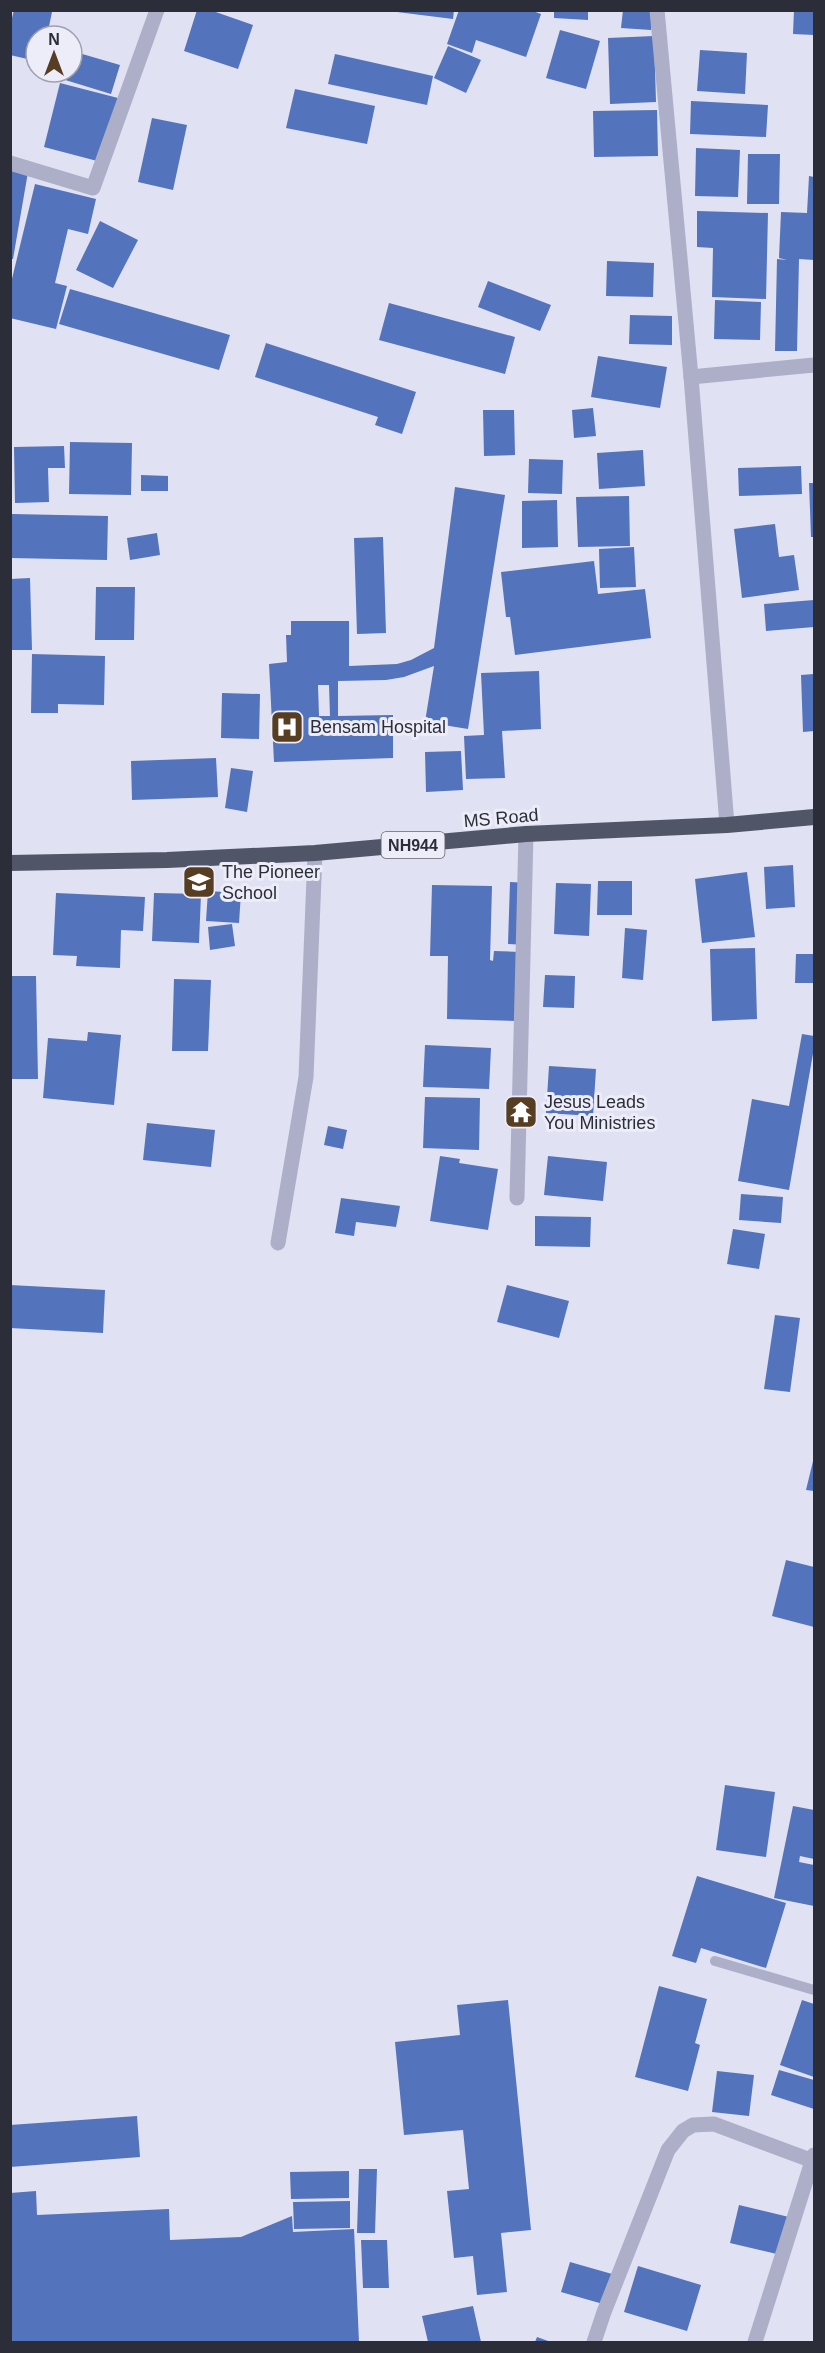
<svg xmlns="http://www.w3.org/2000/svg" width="825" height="2353" font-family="Arial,sans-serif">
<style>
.building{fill:#5373bd;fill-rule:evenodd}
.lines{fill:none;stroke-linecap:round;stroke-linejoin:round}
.service{stroke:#adafc9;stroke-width:10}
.minor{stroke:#adafc9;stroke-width:15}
.tertiary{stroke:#adafc9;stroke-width:15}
.trunk{stroke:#505668;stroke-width:16}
.labels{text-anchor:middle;stroke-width:6;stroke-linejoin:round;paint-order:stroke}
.shield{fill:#ededf9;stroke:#656772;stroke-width:1.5}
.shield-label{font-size:16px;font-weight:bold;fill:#2b2e38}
.poi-label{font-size:18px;fill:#2b2e38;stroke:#ededf9;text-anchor:start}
.street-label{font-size:18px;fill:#2b2e38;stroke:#ededf9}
</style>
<rect width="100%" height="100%" fill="#e0e1f2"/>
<!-- building -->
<path class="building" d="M14 10 52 12 47 36H36V61L10 55V26Z
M197 10H210L253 25 238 69 184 51Z
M381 10H454L453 19Z
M459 10H530L541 14 526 57 476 40 472 53 447 44Z
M554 10H588V20L554 18Z
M623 10H652L651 30 621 28Z
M794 10H814V35L793 34Z
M560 30 600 41 586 89 546 78Z
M654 36 656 102 610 104 608 38Z
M448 46 481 60 466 93 434 78Z
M700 50 747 53 745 94 697 91Z
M72 51 120 65 111 94 62 79 64 72H72Z
M335 54 433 76 427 105 328 84Z
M60 83 118 98 101 162 44 147Z
M295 89 375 106 367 144 286 128Z
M691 101 768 105 766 137 690 134Z
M657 110 658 156 594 157 593 111Z
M152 118 187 125 173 190 138 182Z
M696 148 740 150 738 197 695 196Z
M748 154H780L779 204H747Z
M10 169 28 172 13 259H10Z
M809 176 814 177V260L799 259 797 351H775L777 259 787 260 779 258 781 212 807 213Z
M35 184 96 199 88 234 68 229 55 283 67 286 56 329 10 318V287Z
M697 211 768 213 766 299 712 297 713 248 697 247Z
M100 221 138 240 113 288 76 270Z
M607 261 654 263 653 297 606 296Z
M488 281 551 305 540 331 478 307Z
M70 289 230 335 219 370 59 324Z
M715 300 761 302 760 340 714 339Z
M389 303 515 337 505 374 379 340Z
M630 315 672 316V345L629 344Z
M266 343 416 392 402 434 375 425 378 417 255 377Z
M598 356 667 367 660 408 591 397Z
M593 408 596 436 574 438 572 410Z
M483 410H514L515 455 484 456Z
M70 442 132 443 131 495 69 494Z
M64 446 65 468H48L49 502 15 503 14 447Z
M643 450 645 486 599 489 597 453Z
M529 459 563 460 562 494 528 493Z
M801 466 802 494 739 496 738 468Z
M141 475 168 476V491H141Z
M809 483H814V537H811Z
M455 487 505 495 468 729 425 722 434 666 404 677 386 680 338 681V716L393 715V758L274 762 269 664 287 662 286 635H291V621H349V666L397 664 411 660 434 648ZM318 685H329L330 716H319Z
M629 496 630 546 578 547 576 497Z
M557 500 558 547 522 548V501Z
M12 514 108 516 107 560 11 558Z
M775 524 779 557 794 555 799 590 742 598 734 529Z
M157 533 160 555 130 560 127 538Z
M383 537 386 633 357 634 354 538Z
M634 547 636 587 600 588 599 549Z
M594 561 598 594 645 589 651 638 515 655 510 617H506L501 572Z
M30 578 32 650H10V579Z
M96 587H135L134 640H95Z
M814 600V627L766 631 764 604Z
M32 654 105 656 104 705 58 704V713H31Z
M539 671 541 729 502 731 505 778 466 779 464 736 484 735 481 673Z
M814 674V731L803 732 801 675Z
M222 693 260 694 259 739 221 738Z
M461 751 463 790 426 792 425 752Z
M216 758 218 797 132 800 131 761Z
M231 768 253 771 247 812 225 808Z
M793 865 795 907 766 909 764 867Z
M747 872 755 937 702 943 695 879Z
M598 881H632V915H597Z
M510 882 531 883 528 945 508 944Z
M556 883 591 884 589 936 554 934Z
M432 885 492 886 490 960 493 961 494 951 520 952 517 1021 447 1019 448 956H430Z
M208 891 241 893 239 923 206 921Z
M56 893 145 897 143 931 121 930 120 968 76 966 77 956 53 955Z
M154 893 201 894 199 943 152 941Z
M232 924 235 946 210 950 208 927Z
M625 928 647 930 643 980 622 978Z
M755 948 757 1019 712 1021 710 949Z
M796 954H814V983H795Z
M545 975 575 976 574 1008 543 1007Z
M10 976H36L38 1079H10Z
M174 979 211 980 208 1051H172Z
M88 1032 121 1035 114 1105 43 1098 48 1038 87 1041Z
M802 1034 814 1036V1048L789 1190 738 1181 752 1099 789 1106Z
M425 1045 491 1048 489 1089 423 1087Z
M549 1066 596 1069 593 1116 546 1113Z
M425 1097 480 1098 479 1150 423 1148Z
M147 1123 215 1130 211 1167 143 1160Z
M328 1126 347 1130 343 1149 324 1145Z
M440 1156 460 1159 459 1163 498 1169 488 1230 430 1221Z
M548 1156 607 1162 603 1201 544 1195Z
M741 1194 783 1197 781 1223 739 1220Z
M341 1198 400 1206 396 1227 356 1222 354 1236 335 1233Z
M535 1216 591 1217 590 1247 535 1246Z
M733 1229 765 1234 759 1269 727 1264Z
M10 1285 105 1290 103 1333 10 1328Z
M507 1285 569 1301 559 1338 497 1322Z
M775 1315 800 1318 790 1392 764 1389Z
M814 1457V1491L806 1490Z
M786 1560 814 1567V1627L772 1616Z
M725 1785 775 1792 766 1857 716 1850Z
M793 1806 814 1810V1859L800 1856 799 1862 814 1865V1906L774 1898Z
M697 1876 786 1903 766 1968 701 1948 696 1963 672 1956Z
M659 1986 707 1999 695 2043 700 2045 688 2091 635 2077Z
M508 2000 531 2230 501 2233 507 2292 477 2295 473 2256 454 2258 447 2191 469 2189 463 2130 404 2135 395 2042 460 2035 457 2005Z
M802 2000 814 2004V2077L780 2065Z
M779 2070 814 2080V2109L771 2095Z
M717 2071 754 2075 749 2116 712 2112Z
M137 2116 140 2157 10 2167V2125Z
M359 2169H377L375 2233H357Z
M349 2171V2198L291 2199 290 2172Z
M36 2191 37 2215 169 2209 170 2240 241 2237 292 2216 293 2232 354 2229 359 2342H10V2193Z
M350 2201V2228L294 2229 293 2202Z
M739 2205 789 2217 781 2255 730 2243Z
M361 2240H387L389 2288H363Z
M570 2262 619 2276 610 2306 561 2292Z
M638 2266 701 2285 687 2331 624 2312Z
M473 2306 481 2342H428L422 2316Z
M537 2337 551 2342H535Z"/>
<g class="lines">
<!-- service -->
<path class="service" d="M715 1961 814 1990"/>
<!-- minor -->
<path class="minor" d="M10 163 93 188 157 10
M691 377 814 365
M517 1198 526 834
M278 1243 306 1077 315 853
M594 2342 604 2312 668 2150 683 2131 693 2125 714 2124 813 2161
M755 2342 814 2155"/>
<!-- tertiary -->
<path class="tertiary" d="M657 10 691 377 727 825"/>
<!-- trunk -->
<path class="trunk" d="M10 863 167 860 315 853 526 834 727 825 814 817"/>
</g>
<!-- icons -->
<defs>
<g id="hospital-square" transform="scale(1.725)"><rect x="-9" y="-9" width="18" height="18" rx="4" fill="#573e23" stroke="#ededf9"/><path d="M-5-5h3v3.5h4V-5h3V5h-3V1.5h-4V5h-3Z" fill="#fff"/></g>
<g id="school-square" transform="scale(1.725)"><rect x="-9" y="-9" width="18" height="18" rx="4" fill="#573e23" stroke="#ededf9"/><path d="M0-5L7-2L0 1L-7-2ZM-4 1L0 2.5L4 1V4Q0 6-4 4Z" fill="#fff"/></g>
<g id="temple-square" transform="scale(1.725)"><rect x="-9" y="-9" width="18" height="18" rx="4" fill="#573e23" stroke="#ededf9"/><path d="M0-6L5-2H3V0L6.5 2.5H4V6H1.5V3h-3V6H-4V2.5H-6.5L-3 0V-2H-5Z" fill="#fff"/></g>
</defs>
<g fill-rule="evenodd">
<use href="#hospital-square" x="287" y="727"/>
<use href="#school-square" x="199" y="882"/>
<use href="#temple-square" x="521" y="1112"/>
</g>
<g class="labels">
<!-- shield labels -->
<rect class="shield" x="381.5" y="832" width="63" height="26" rx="4.5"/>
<g class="shield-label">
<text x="413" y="851">NH944</text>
</g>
<!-- poi labels -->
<g class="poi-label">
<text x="310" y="733">Bensam Hospital</text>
<text x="222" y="878">The Pioneer<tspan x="222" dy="21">School</tspan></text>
<text x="544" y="1108">Jesus Leads<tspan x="544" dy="21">You Ministries</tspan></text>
</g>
<!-- street labels -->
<g class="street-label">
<text transform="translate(501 818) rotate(-5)" y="6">MS Road</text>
</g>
</g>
<!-- border -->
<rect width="825" height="2353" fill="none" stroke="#2b2e38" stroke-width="24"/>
<!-- north arrow -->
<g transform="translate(54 54)"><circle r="28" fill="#ededf9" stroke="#9fa1ac" stroke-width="1.5"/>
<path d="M0-4.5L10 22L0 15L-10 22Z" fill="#573e23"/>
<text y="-9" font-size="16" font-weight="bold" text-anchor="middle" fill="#2b2e38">N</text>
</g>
</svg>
